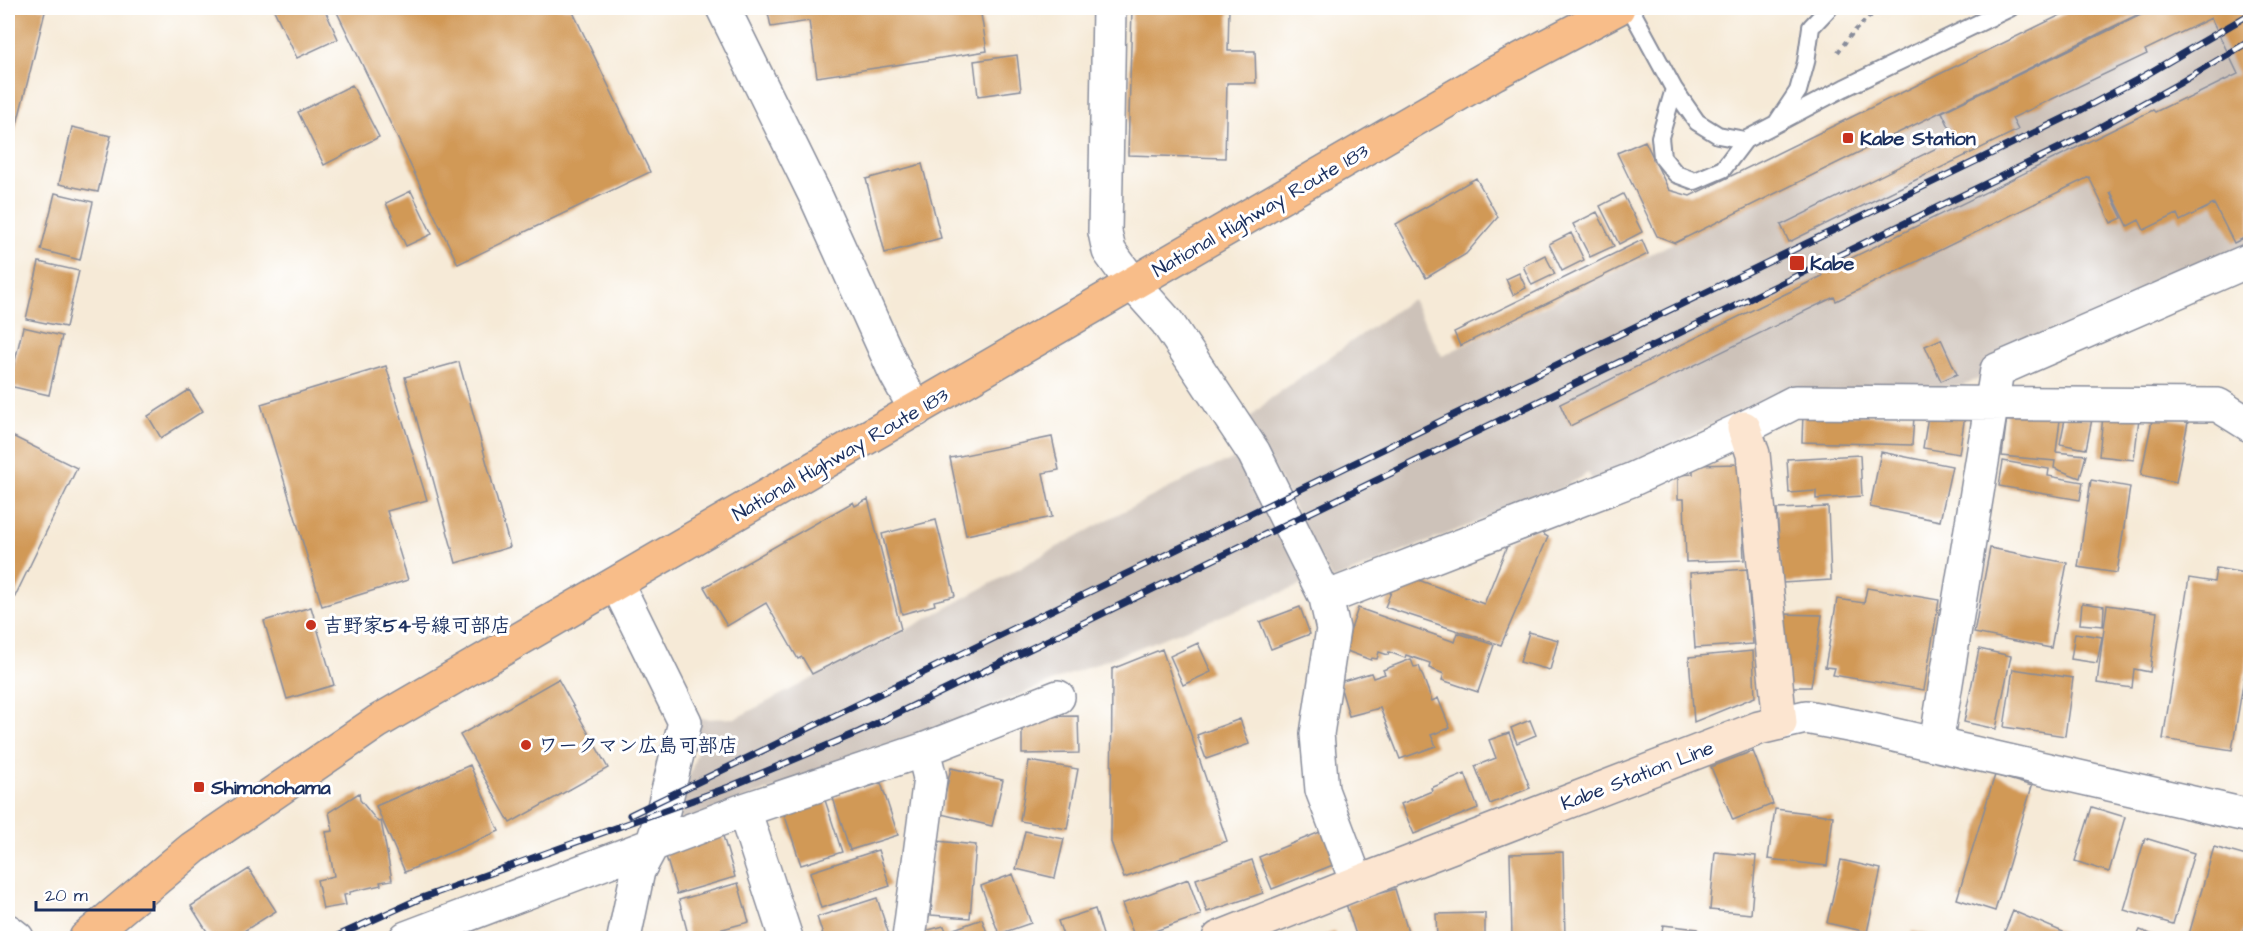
<svg xmlns="http://www.w3.org/2000/svg" width="2258" height="946" font-family="'Architects Daughter','Klee One',sans-serif">
<style>
.railway{fill:#cdc2b9}
.building{fill:#d19956}
.lines{fill:none;stroke-linecap:round;stroke-linejoin:round}
.service-casing{stroke:#888c9a;stroke-width:20}
.minor-casing{stroke:#888c9a;stroke-width:36}
.secondary-casing{stroke:#888c9a;stroke-width:36}
.trunk-casing{stroke:#888c9a;stroke-width:36}
.path{stroke:#888c9a;stroke-width:4;stroke-dasharray:4.5 4.5;stroke-linecap:butt}
.service{stroke:#fff;stroke-width:16}
.minor{stroke:#fff;stroke-width:33}
.secondary{stroke:#fce5d0;stroke-width:33}
.trunk{stroke:#f8bd89;stroke-width:33}
.rail-casing{stroke:#1b2f5e;stroke-width:7}
.rail{stroke:#fff;stroke-width:4.5;stroke-dasharray:14;stroke-linecap:butt}
.poi-dot{fill:#c8321e;stroke:#fff;stroke-width:2}
.labels{text-anchor:middle;stroke-width:6;stroke-linejoin:round;paint-order:stroke}
.poi-label{font-size:20px;font-weight:bold;fill:#1b2f5e;stroke:#fff;text-anchor:start}
.street-label{font-size:20px;fill:#1b2f5e;stroke:#fff}
</style>
<rect width="100%" height="100%" fill="#fff"/>
<filter id="ink" filterUnits="userSpaceOnUse"><feTurbulence type="fractalNoise" baseFrequency=".0167" numOctaves="2"/><feDisplacementMap in="SourceGraphic" scale="12" xChannelSelector="R" yChannelSelector="G"/><feConvolveMatrix kernelMatrix="1 2 1 2 8 2 1 2 1" color-interpolation-filters="sRGB"/></filter>
<filter id="wash" filterUnits="userSpaceOnUse"><feTurbulence type="fractalNoise" baseFrequency=".008" numOctaves="4" result="noise"/><feDisplacementMap in="SourceGraphic" scale="24" xChannelSelector="R" yChannelSelector="G"/><feGaussianBlur stdDeviation="1.35" result="paint"/><feColorMatrix in="noise" values="0 0 0 0 0 0 0 0 0 0 0 0 0 0 0 0 0 1.4 0 .05"/><feComposite in="paint" operator="in"/></filter>
<g filter="url(#wash)">
<rect width="100%" height="100%" fill="#f6ead7"/>
<!-- railway -->
<path class="railway" d="M2153 8H2250V251L1963 386 1776 393 1594 482 1588 473 1560 489 1332 580 1248 419 1270 399 1412 299 1442 356Z
M1242 456 1307 583 1083 669 936 729 680 822 678 812 699 746 698 719 736 718 904 631 1118 514 1207 469Z"/>
<g id="blocks">
<!-- building -->
<path class="building" d="M8 8H46L8 160Z
M273 8H324L338 39 297 58Z
M335 8H571L650 172 458 264Z
M767 8H980L987 51 817 77 809 21 771 27Z
M1132 8H1229L1228 51H1255L1256 83H1227L1225 158 1128 155Z
M2075 8H2151L1675 243 1657 236 1617 153 1645 141 1669 190 1690 196Z
M2155 8H2243L2250 23V235L2234 243 2214 204 2180 221 2177 214 2144 230 2139 220 2128 226 2111 192 2110 193 2122 218 2111 223 2089 177 1836 301 1834 297 1570 426 1560 404 1822 276 1821 273 2153 110 2155 112 2184 98 2185 100 2238 74 2211 18 2145 50 2147 54 2012 118 2018 130 1789 242 1781 225 1955 139 1942 112Z
M1017 55 1021 90 978 96 974 61Z
M352 85 379 137 324 165 298 112Z
M72 127 111 136 98 192 59 184Z
M922 164 941 238 885 253 866 179Z
M1476 178 1498 217 1466 254 1426 278 1396 224Z
M411 191 432 234 406 246 386 203Z
M55 193 93 202 80 260 41 250Z
M1623 194 1642 232 1619 244 1600 206Z
M1597 212 1614 246 1590 257 1573 224Z
M1571 233 1584 260 1562 271 1549 244Z
M1642 240 1648 254 1460 346 1454 332Z
M1545 255 1555 274 1532 285 1523 266Z
M39 262 79 271 66 327 26 319Z
M1519 273 1526 288 1513 295 1506 279Z
M23 327 62 336 49 395 9 386Z
M1941 339 1957 374 1941 381 1925 346Z
M459 362 510 547 456 563 405 377Z
M386 366 427 500 387 511 408 580 322 606 261 404Z
M189 390 203 411 161 438 148 416Z
M1930 403 1966 409 1959 454 1923 448Z
M2104 406 2140 410 2134 460 2099 456Z
M2008 409 2061 412 2056 452 2086 455 2080 478 2054 468 2055 461 2002 456Z
M1803 413 1914 417 1912 445 1802 442Z
M2066 414 2092 419 2086 449 2060 444Z
M2153 415 2188 422 2176 482 2141 475Z
M8 434 77 468 8 611Z
M1052 437 1059 470 1043 473 1052 517 966 535 950 458Z
M1881 452 1952 466 1940 521 1870 507Z
M1860 455 1862 496 1816 499V491L1789 493 1787 459Z
M2003 461 2049 469 2048 476 2083 482 2080 500 1999 486Z
M1740 464 1744 560 1686 562 1684 499H1678V475L1693 474V465Z
M2091 480 2130 487 2117 573 2078 567Z
M868 499 901 629 812 674 802 657 798 659 766 603 727 626 704 587 853 502 855 506Z
M1828 507 1831 580 1782 583 1777 509Z
M936 520 955 596 934 601 935 605 902 614 882 534Z
M1535 529 1548 537 1501 645 1385 607 1393 587 1413 578 1484 604 1509 541Z
M1990 548 2067 563 2051 648 1974 633Z
M2216 568 2250 574V642L2232 750 2163 739 2189 578 2214 582Z
M1747 569 1753 644 1695 648 1690 573Z
M1867 588 1939 600 1924 690 1833 675 1835 668 1825 667 1837 599 1864 603Z
M2082 603 2104 606 2103 626 2080 624Z
M2107 605 2157 612 2150 672 2134 669 2132 688 2097 683Z
M311 607 334 685 287 699 264 621Z
M1300 607 1310 634 1271 649 1260 622Z
M1358 608 1455 642 1458 633 1494 645 1478 692 1442 680 1444 674 1429 668 1430 663 1406 655 1405 658 1389 652 1388 655 1379 652 1377 659 1372 658 1371 660 1344 650Z
M1779 614 1822 615 1811 687H1781Z
M1529 632 1558 640 1550 670 1520 662Z
M2075 633 2102 637 2097 663 2071 659Z
M1198 643 1211 672 1183 685 1170 656Z
M1162 649 1227 841 1124 878 1111 842 1112 669Z
M1979 649 2011 656 1996 729 1964 722Z
M1753 651 1755 697 1694 722 1689 657Z
M1411 659 1414 667 1419 666 1432 701 1438 698 1450 728 1431 735 1436 746 1400 759 1380 708 1349 716 1339 682 1371 673 1373 678 1385 674 1383 670Z
M2013 669 2073 678 2065 736 2004 727Z
M558 679 608 768 510 823 460 735Z
M1078 716 1079 753 1022 754V717Z
M1240 719 1249 744 1206 759 1197 735Z
M1530 720 1536 735 1517 743 1511 728Z
M1509 733 1530 788 1490 804 1475 766 1496 758 1489 740Z
M1753 751 1773 804 1733 820 1711 767Z
M1029 761 1078 769 1067 829 1020 821Z
M470 765 499 831 405 872 376 806Z
M951 768 1003 780 992 826 941 814Z
M1465 774 1478 808 1414 834 1401 804 1432 791 1431 788Z
M1995 775 2032 786 1995 911 1957 899Z
M881 783 898 835 850 850 833 798Z
M359 793 360 800 378 822 381 821 392 880 380 882 381 885 350 892V894L344 895 346 905 323 909 317 880 334 876 326 832 333 831 329 812Z
M823 794 842 852 801 865 782 807Z
M2092 807 2125 817 2109 872 2075 861Z
M1775 809 1833 816 1827 866 1768 859Z
M1325 830 1338 863 1272 889 1259 857Z
M1025 831 1064 839 1055 878 1016 869Z
M723 836 735 877 677 894 665 853Z
M2145 838 2194 853 2173 924 2124 910Z
M937 841 976 845 970 918 931 915Z
M2214 847 2250 857V906L2241 938H2188Z
M878 850 890 886 821 908 810 872Z
M1563 852 1565 938H1512L1510 854Z
M1715 852 1756 856 1751 914 1710 910Z
M1252 860 1263 893 1207 912 1196 879Z
M1841 860 1881 869 1867 932 1827 923Z
M249 869 276 911 233 938H211L191 906Z
M1013 874 1031 923 999 934 981 886Z
M1188 879 1201 915 1135 938 1122 904Z
M738 883 749 922 689 938 679 900Z
M1395 889 1410 938H1357L1346 904Z
M877 898 890 938H824L817 917Z
M1095 909 1104 938H1064L1058 921Z
M2013 911 2063 932 2061 938H2002Z
M1485 913V938H1437L1436 914Z
M982 919 989 938H958L954 929Z
M1663 925 1698 929 1696 938H1661Z
M944 926 949 938H913V934Z
M2140 930 2161 938H2136Z
M1913 931 1939 938H1911Z
M1334 932 1336 938H1318Z"/>
</g>
</g>
<g filter="url(#ink)">
<use href="#blocks" fill-opacity="0" stroke="#888c9a" stroke-width="1.5"/>
<g class="lines">
<!-- service casing -->
<g class="service-casing">
<path id="service" d="M1630 8 1674 89 1697 122 1718 135 1745 140 1844 88 2010 8
M1674 89 1660 137 1662 157 1676 174 1695 181 1723 169 1745 140
M1778 121 1798 91 1806 62 1811 27 1829 8"/>
</g>
<!-- minor casing -->
<g class="minor-casing">
<path id="minor" d="M723 8 817 199 896 374 916 410
M1109 8 1105 232 1109 251 1133 284 1167 322 1254 453 1326 598 1333 629 1317 734 1322 790 1357 883
M617 584 685 722 663 811 652 845 638 871 624 938
M1326 598 1631 480 1744 428 1795 402 2218 405 2250 425
M1780 723 1806 717 1859 727 2250 816
M1936 744 1997 370 2250 260
M744 810 786 938
M8 931 17 938
M406 938 744 810 923 750 1058 697
M909 938 930 778 923 750"/>
</g>
<!-- secondary casing -->
<g class="secondary-casing">
<path id="secondary" d="M1219 938 1357 883 1759 728 1780 723 1753 454 1744 428"/>
</g>
<!-- trunk casing -->
<g class="trunk-casing">
<path id="trunk" d="M86 938 193 848 377 722 1495 73 1618 8"/>
</g>
<!-- path -->
<path class="path" d="M1838 52C1851 34 1865 17 1884 8"/>
<!-- service -->
<use href="#service" class="service"/>
<!-- minor -->
<use href="#minor" class="minor"/>
<!-- secondary -->
<use href="#secondary" class="secondary"/>
<!-- trunk -->
<use href="#trunk" class="trunk"/>
<!-- rail casing -->
<g class="rail-casing">
<path id="rail" d="M630 815 2079 111 2144 76 2250 14
M333 938 419 899 729 787 859 732 2080 138 2178 84 2250 41"/>
</g>
<!-- rail -->
<use href="#rail" class="rail"/>
</g>
</g>
<!-- markers -->
<g class="poi-dot">
<rect x="1842" y="132" width="12" height="12" rx="3"/>
<rect x="1789" y="255" width="16" height="16" rx="3"/>
<circle cx="311" cy="625" r="6"/>
<circle cx="526" cy="745" r="6"/>
<rect x="193" y="781" width="12" height="12" rx="3"/>
</g>
<g class="labels">
<!-- poi labels -->
<g class="poi-label">
<text x="1860" y="145">Kabe Station</text>
<text x="1810" y="270">Kabe</text>
<text x="323" y="632">吉野家54号線可部店</text>
<text x="538" y="752">ワークマン広島可部店</text>
<text x="211" y="794">Shimonohama</text>
</g>
<!-- street labels -->
<g class="street-label">
<text transform="translate(1260 210) rotate(-30)" y="7">National Highway Route 183</text>
<text transform="translate(840 454) rotate(-30)" y="7">National Highway Route 183</text>
<text transform="translate(1637 775) rotate(-21)" y="7">Kabe Station Line</text>
</g>
</g>
<!-- margin -->
<rect width="2258" height="946" fill="none" stroke="#fff" stroke-width="30"/>
<!-- scale -->
<path d="M36 901v9h118v-9" fill="none" stroke="#1b2f5e" stroke-width="3"/>
<text x="45" y="901" font-size="18" fill="#1b2f5e" stroke="#ffffff" stroke-width="4.5" paint-order="stroke">20 m</text>
</svg>
